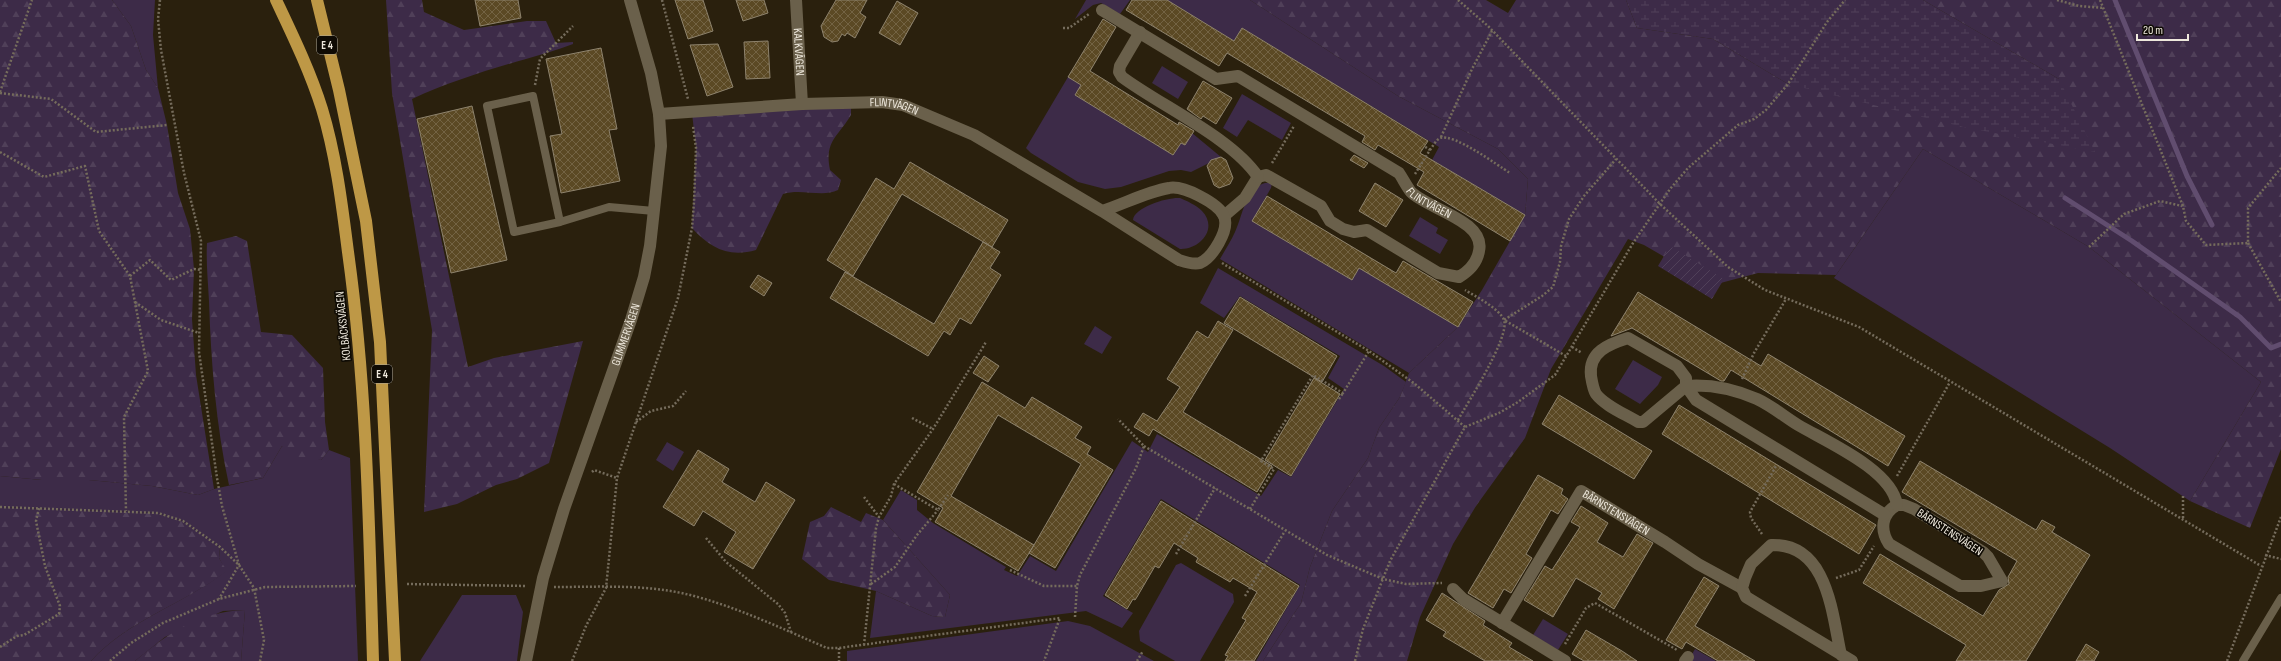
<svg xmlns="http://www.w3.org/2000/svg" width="2281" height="661" font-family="'Sofia Sans Condensed',sans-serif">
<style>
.green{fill:#3d2b48}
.forest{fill:url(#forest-firs)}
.wetland{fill:url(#wetland-marsh)}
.garden{fill:url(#garden-furrows)}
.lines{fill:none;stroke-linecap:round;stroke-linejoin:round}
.stream{stroke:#614d6f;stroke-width:5}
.building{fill:url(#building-cross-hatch);stroke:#8e836d;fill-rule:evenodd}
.path{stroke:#756c5c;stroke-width:2.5;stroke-dasharray:2 2;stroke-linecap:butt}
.lane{stroke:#6a604b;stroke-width:8}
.street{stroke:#6a604b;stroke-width:12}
.highway{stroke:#be9846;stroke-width:12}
.labels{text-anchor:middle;stroke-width:3.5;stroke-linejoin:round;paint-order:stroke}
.shield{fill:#0f0b04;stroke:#aba69b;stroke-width:1}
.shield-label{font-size:11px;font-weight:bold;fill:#eee8dc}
.street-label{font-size:12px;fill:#eee8dc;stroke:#0f0b04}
</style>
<defs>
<pattern id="forest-firs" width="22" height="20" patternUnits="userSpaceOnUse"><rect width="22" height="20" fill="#3d2b48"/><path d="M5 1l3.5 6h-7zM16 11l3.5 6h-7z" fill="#504059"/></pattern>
<pattern id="wetland-marsh" width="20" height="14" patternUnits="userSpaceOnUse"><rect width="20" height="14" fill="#3d2b48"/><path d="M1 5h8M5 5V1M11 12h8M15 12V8" fill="none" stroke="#504059"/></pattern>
<pattern id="garden-furrows" width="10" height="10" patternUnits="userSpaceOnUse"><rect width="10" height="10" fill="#3d2b48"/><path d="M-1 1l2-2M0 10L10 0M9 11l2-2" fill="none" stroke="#504059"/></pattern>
<pattern id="building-cross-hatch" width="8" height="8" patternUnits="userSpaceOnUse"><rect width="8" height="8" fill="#5b4924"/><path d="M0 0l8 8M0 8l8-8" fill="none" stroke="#736343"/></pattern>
</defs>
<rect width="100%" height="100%" fill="#2a200d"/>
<!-- green -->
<path class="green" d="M112 0H155L153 35 158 88 146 70 131 26Z
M1086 0H1130L1120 14 1101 3 1093 5 1075 19Z
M1167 0H1250L1398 96 1498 149 1528 179 1525 215 1432 160 1439 147 1242 28 1234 41Z
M1162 66 1188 82 1178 99 1152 83Z
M1068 77 1081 85 1075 95 1173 155 1181 143 1185 145 1192 133 1221 157 1191 172 1181 170 1169 171 1121 187 1105 189 1078 182 1031 153 1026 148Z
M1242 94 1291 123 1282 140 1248 120 1237 137 1223 128Z
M1923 149 2089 247 2261 382 2190 501 2110 448 1834 278Z
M1265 183H1272L1271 188 1252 221 1352 280 1359 268 1458 327 1409 373 1220 259C1225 250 1231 241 1235 232 1243 215 1245 189 1265 183Z
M1180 198C1187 201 1196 205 1202 211 1219 229 1199 250 1180 249L1133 220C1134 207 1168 197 1180 198Z
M1420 217 1438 228 1436 233 1448 240 1440 254 1409 236Z
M1218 268 1384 366 1406 382 1400 397 1379 428 1368 458 1332 511 1310 567 1301 603 1263 661H1256L1300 585 1161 499 1103 596 1133 613 1122 628 1086 611 870 638 876 591 932 616 945 617 950 595 883 520 901 490 917 500V510L933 523 1006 567 1004 570 1017 576 1030 556 1056 571 1132 441 1148 452 1157 434 1261 496 1278 470 1291 477 1344 389 1328 378 1340 356 1240 296 1224 318 1200 303Z
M1095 326 1112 337 1102 354 1084 344Z
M1633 360 1662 377 1658 385 1640 404 1615 389Z
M667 442 684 452 673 471 656 460Z
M282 446 321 460 329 450 350 458 358 661H241L245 610 223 611 165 637 135 661H91C128 620 184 604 226 571L219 558 220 547 183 521 158 513 0 507V476L42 480H89L152 486 198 495 214 489 263 478Z
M1181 563 1233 594 1234 602 1200 661H1175L1140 641 1139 631 1176 565Z
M462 595H516L523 612 517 661H420Z
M1543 619 1568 634 1558 650 1533 635Z
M1068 621 1090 626 1154 661H847V651Z
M1695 649 1716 661H1688Z"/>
<!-- forest -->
<path class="forest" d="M0 0H112L131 26 146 70 158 88 167 125 178 193 190 229 194 269 192 319 196 375 214 489 198 495 152 486 89 480H42L0 476Z
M386 0H422L424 12 464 30 527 21H546L556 43 573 42V44C557 50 542 54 526 59 487 70 449 82 412 99L468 367 494 358 583 341 549 463 517 479 496 485 457 504 424 512 432 330 392 93Z
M1250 0H1486L1508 13 1516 0H1626L1637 28 1713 39 1788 84 2059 79 1923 0H2281V449L2250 528 2190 501 2261 382 2089 247 1923 149 1836 275 1758 273 1713 285 1644 245 1628 239 1551 369 1525 438 1476 506 1453 544 1420 617 1407 661H1263L1301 603 1310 567 1332 511 1368 458 1379 428 1400 397 1409 373 1458 327 1482 290 1525 215 1528 179 1498 149 1398 96Z
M851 103V115C838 137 824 141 830 170L841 180 838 190C822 198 802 188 783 194L756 250C729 258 710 248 692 228L696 148 692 113Z
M236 236 247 241 261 332 292 335 323 368 325 422 329 450 321 460 297 457 282 446 263 478 229 485C216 425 211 363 209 301 208 281 206 263 207 243Z
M0 507 158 513 183 521 220 547 219 558 227 571C184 604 128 620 91 661H0Z
M831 507 861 522 866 513 883 520 950 595 945 617 932 616 876 591 829 580 802 559 810 522 824 516Z
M245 610 241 661H135C170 632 198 612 245 610Z"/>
<!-- wetland -->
<path class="wetland" d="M1626 0H1923L2059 79 2095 152 1963 127 1788 84 1713 39 1637 28Z"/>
<!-- garden -->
<path class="garden" d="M1670 246 1724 279 1712 299 1658 266Z"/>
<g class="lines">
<!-- stream -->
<path class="stream" d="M2115 0 2187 176 2212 225
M2065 198 2132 241 2240 317 2271 348 2281 344"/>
</g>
<!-- building -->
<path class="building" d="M475 0H518L521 18 480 26Z
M675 0H703L713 31 688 39Z
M736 0H764L768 13 743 21Z
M836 0H867L860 13 866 17 855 38 847 33 845 36 842 34 838 41 832 42 824 37 821 26Z
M1132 0H1167L1234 41 1242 28 1428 141 1420 153 1525 215 1510 241 1417 185 1424 172 1378 145 1375 150 1362 142 1365 136 1227 53 1219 66 1126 10Z
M897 1 918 13 900 45 879 33Z
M1103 19 1116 27 1090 71 1178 125 1179 122 1194 131 1185 145 1181 143 1173 155 1075 95 1081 85 1068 77Z
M768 41 770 78 746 79 744 42Z
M718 44 733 87 707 96 690 45Z
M601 48 617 129 609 130 620 181 561 193 550 136 562 134 546 59Z
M1203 81 1232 98 1216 124 1203 116 1201 119 1187 109Z
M472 106 507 260 451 273 417 119Z
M1354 155 1368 163 1364 168 1350 160Z
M1221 157 1226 160 1233 178 1230 184 1219 188 1214 185 1207 166 1211 160Z
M910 162 1008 220 992 247 902 194 853 276 827 260 876 178 894 189Z
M1375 183 1403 200 1386 227 1359 211Z
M1267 196 1396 273 1403 261 1473 302 1458 327 1359 268 1352 280 1252 221Z
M983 242 1000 252 990 268 1001 275 971 324 960 318 950 335 944 331 928 356 830 298 845 272 934 324Z
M758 275 772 283 764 296 750 287Z
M1638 292 1761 366 1768 354 1905 436 1888 466 1731 370 1724 381H1721L1632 328 1611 336Z
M1240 297 1337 356 1322 382 1224 323Z
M1218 321 1233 330 1183 412 1272 466 1257 492 1153 429 1149 436 1134 427 1143 413 1157 421 1180 387 1167 379 1197 331 1208 338Z
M984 356 999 366 988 382 973 373Z
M1314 378 1340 394 1291 476 1265 460Z
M982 382 1025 408 1032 397 1082 427 1075 438 1091 447 1087 454 1113 470 1055 568 1029 553 1034 545 1018 571 935 522 943 508 917 492ZM998 415 1081 464 1034 545 951 496Z
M1559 395 1652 451 1634 479 1542 424Z
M1679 405 1876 525 1859 554 1662 434Z
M698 450 729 469 722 482 755 502 766 482 795 500 753 569 724 552 736 532 703 511 694 526 663 507Z
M1920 461 2036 530 2042 520 2055 527 2052 532 2090 555 2026 661H1956L1966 645 1863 583 1880 554 1983 616 1999 590 2009 584 2008 577 2017 561 1902 492Z
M1538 475 1563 489 1561 494 1568 499 1558 514 1551 510 1526 554 1532 558 1511 593 1504 589 1493 608 1468 593Z
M1161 501 1299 586 1254 661H1225L1228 656 1225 655 1246 620 1242 618 1257 592 1233 578 1230 582 1196 562 1198 558 1174 543 1159 568 1155 566 1137 597 1135 600 1133 599 1127 609 1105 595Z
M1581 506 1608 523 1597 542 1623 557 1637 534 1653 543 1614 609 1598 599 1602 593 1576 578 1553 617 1524 600 1545 566 1552 570 1580 527 1571 522Z
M1704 577 1719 586 1695 626 1755 661H1718L1686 642 1682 649 1666 640Z
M1442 593 1485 621 1483 625 1512 643 1509 647 1533 661H1485L1443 636 1446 632 1426 620Z
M1586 630 1622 651 1637 661H1584L1572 654Z
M2086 644 2099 652 2094 661H2076Z"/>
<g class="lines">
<!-- path -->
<path class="path" d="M160 0 158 19 161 50 184 173 201 241 199 352 217 478 222 506 239 565 219 599
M662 0 688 99
M1458 0 1488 26 1660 204 1728 267 1765 290 1859 327 2261 566
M2057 0 2079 6 2104 8
M2100 0 2183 206 2186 221 2206 245 2248 243V208L2281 168
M1063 28H1069L1089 14
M535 85 540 59 573 26
M0 92 32 0
M0 93 51 99 96 132 167 125
M1441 137 1472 69 1492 31
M1430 150C1433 146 1436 140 1440 138 1454 133 1497 165 1510 173
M0 152 44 177 85 166 99 231 130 276 148 371 124 417 126 511
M1272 163 1294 126
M1415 174 1430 150 1424 146
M2248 243 2281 302
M2089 247 2124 214 2160 201 2182 206
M1222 263 1369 351 1415 384 1465 427
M130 276 150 260 171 280 194 269 201 270
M135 302 161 320 199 333
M1572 347 1582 353
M1566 356 1504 320 1542 296 1553 287 1560 262 1561 246 1569 219 1584 196 1616 159
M1742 379 1754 353 1786 299
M1339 399 1343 393
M912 418 933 429
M1458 420C1468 402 1510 337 1504 320 1500 309 1475 296 1465 290
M636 422 651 411 673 406 686 391
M1144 446 1327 555 1383 579 1406 584 1442 583
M592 472 594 470 617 478
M1897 476 1950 382
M894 484 938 510 948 495
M864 497 879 517
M0 507 158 513 183 521 220 547 239 565 254 588 264 640 260 661
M1250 509 1274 469 1261 461 1313 375 1343 393 1369 351
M2183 518V496
M1762 534 1751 518 1750 512 1776 466
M706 538 726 562 778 604 785 613 791 632
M1176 554 1215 488
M2265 555 2281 559
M1010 570 1044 586H1077
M1836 578 1859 570 1874 546
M407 584 527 586
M871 584 895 567 917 535 938 510
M554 587C589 587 629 585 664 590 717 597 778 627 827 648H839L1060 618 1044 661
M1245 596 1285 531
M1075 617 1077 586 1080 575 1136 468 1144 446 1118 419
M1565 644 1586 608 1595 603 1677 650
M864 645 876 528 879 517 891 496 894 484 933 429 986 342
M0 647 17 636 24 635 59 614 60 606 45 566 36 521 39 508
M839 648V661
M110 661 131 643 163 623 219 599 265 587 356 586
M572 661 586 626 606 588 617 478 678 298 692 228 694 202 696 148 693 126
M1137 661 1143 651
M1355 661 1363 629 1390 561 1465 427 1499 413 1518 402 1555 375 1633 243 1670 189 1688 168 1738 125 1754 119 1766 110 1788 84 1827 22 1845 0
M2227 661 2281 517"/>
<!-- lane -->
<path class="lane" d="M560 222 533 96 487 106 514 232 560 222 609 207 654 211
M2243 661 2281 598"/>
<!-- street -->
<g class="street">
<path id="s1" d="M796 0 802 104"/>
<path id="s2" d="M1102 10 1216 79 1238 76 1399 173C1403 179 1407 187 1411 192 1428 209 1486 221 1479 251 1477 263 1469 271 1459 277L1438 273 1367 230 1354 232 1343 229 1330 221 1321 206 1266 175 1258 177 1245 198 1224 216"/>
<path d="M1140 32 1120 66 1119 72 1122 77C1161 106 1232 138 1258 177"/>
<path id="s3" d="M659 114 802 104 882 102 903 105 974 135 1102 211C1124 204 1146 192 1169 188 1183 185 1218 203 1224 216 1230 230 1212 258 1200 263 1193 265 1185 262 1179 260L1102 211"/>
<path d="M1628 338 1677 366 1686 378V386L1643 422H1638C1625 414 1605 406 1596 394 1593 389 1592 382 1591 376 1588 352 1609 344 1628 338Z"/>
<path d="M1897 505H1904L1914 509 1983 552 1988 557 2002 581 1981 586H1960L1889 544C1880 530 1881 514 1897 505Z"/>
<path d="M1885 515 1696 400 1686 386C1710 384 1736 390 1757 399 1772 406 1785 417 1798 425 1827 442 1892 470 1897 505"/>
<path d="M1453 589 1463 599 1565 661"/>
<path id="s4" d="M1502 623 1581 491 1665 542 1698 564 1742 588"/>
<path d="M1841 655C1832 614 1828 543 1771 545L1751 564 1745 578 1742 588 1746 597 1852 661"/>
<path id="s5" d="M526 661 543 578 564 509 631 320 644 277 650 246 661 146 659 114 651 73 630 0"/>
<path d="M1685 661 1688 657"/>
</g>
<!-- highway -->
<path class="highway" d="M276 0C293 36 310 71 322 109 336 155 342 205 348 252 367 388 369 524 373 661
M317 0 339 90 366 221 380 342 395 661"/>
</g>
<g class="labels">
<!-- shield labels -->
<g class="shield">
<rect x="317" y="36" width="20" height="18" rx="3"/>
<rect x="372" y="365" width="20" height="18" rx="3"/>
</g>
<g class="shield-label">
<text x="327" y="49">E 4</text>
<text x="382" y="378">E 4</text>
</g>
<!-- street labels -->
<g class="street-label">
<text dy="4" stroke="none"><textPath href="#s1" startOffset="52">KALKVÄGEN</textPath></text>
<text dy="4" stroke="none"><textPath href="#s3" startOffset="236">FLINTVÄGEN</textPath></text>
<text dy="4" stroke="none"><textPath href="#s2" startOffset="387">FLINTVÄGEN</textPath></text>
<text transform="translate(343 326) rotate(-96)" y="4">KOLBÄCKSVÄGEN</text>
<text dy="4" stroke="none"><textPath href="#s5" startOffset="342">GLIMMERVÄGEN</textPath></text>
<text dy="4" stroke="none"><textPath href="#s4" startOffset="195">BÄRNSTENSVÄGEN</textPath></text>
<text transform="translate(1950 532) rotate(33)" y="4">BÄRNSTENSVÄGEN</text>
</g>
</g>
<!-- scale -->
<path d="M2137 34v6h51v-6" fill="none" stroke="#eee8dc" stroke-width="2"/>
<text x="2143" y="34" font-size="12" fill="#eee8dc" stroke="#0f0b04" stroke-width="3" paint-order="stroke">20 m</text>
</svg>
